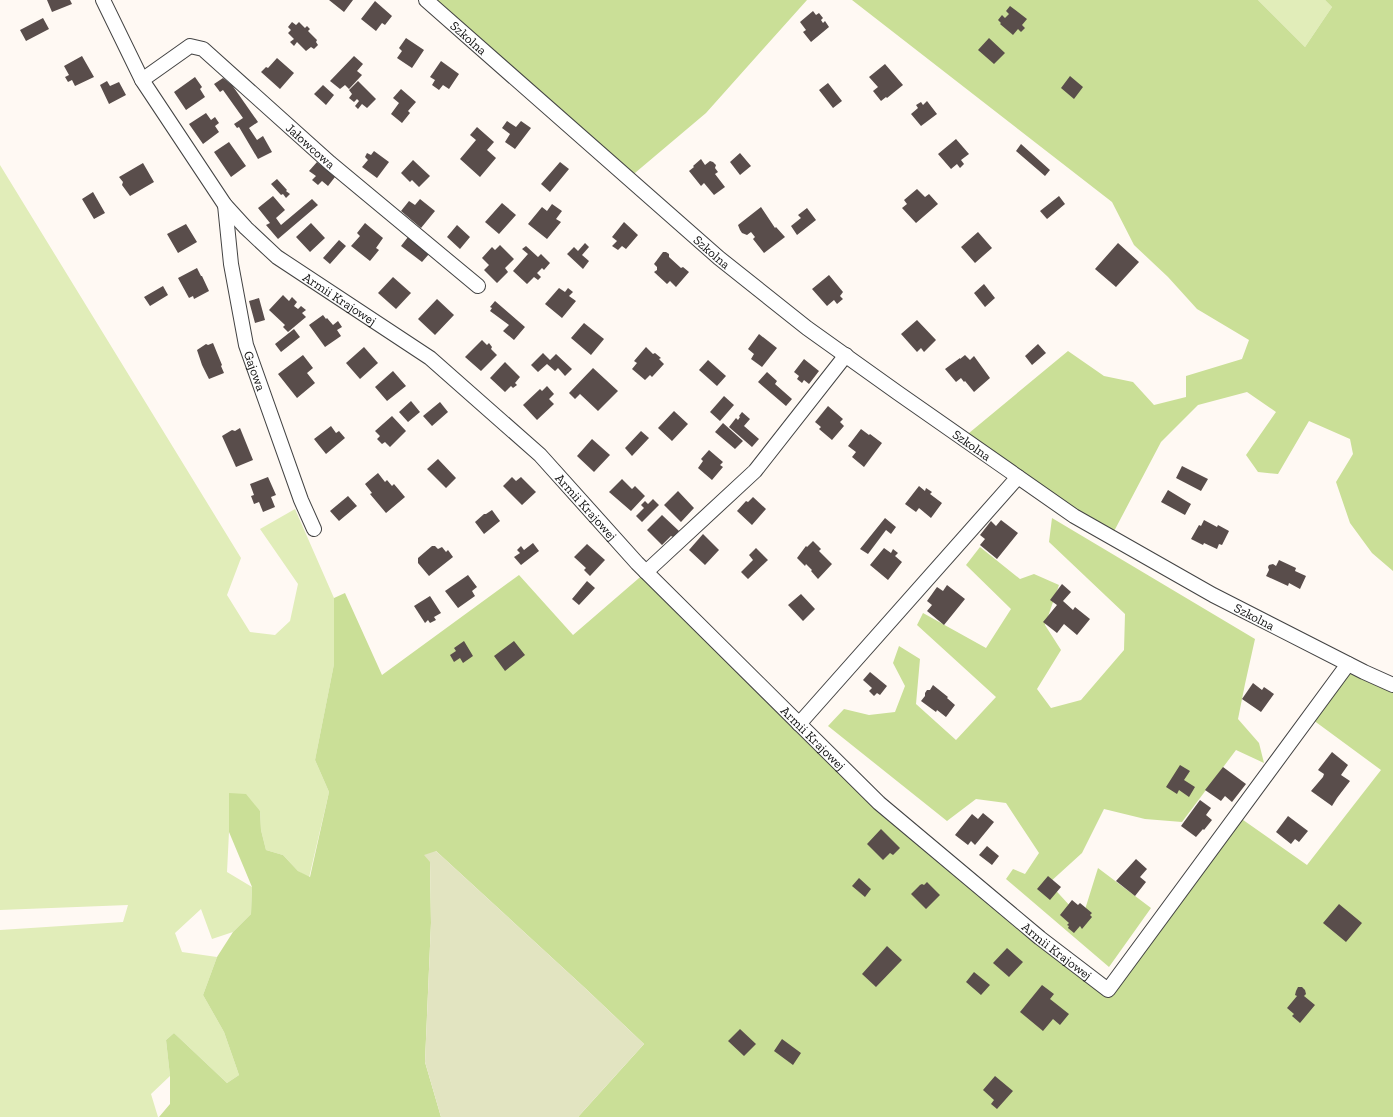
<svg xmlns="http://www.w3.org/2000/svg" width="1393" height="1117" font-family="'Zilla Slab',serif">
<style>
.green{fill:#e1edb9}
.forest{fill:#cadf97}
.cemetery{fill:#e2e4c1}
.building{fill:#594d4b}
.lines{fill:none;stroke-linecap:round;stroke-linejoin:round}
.street-casing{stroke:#434343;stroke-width:16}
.street{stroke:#fff;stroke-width:14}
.labels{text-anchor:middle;stroke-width:4;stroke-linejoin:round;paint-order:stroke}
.street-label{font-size:13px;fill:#101010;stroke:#fff}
</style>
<rect width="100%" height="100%" fill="#fff9f3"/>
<!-- green -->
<path class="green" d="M1258 0H1325L1332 7 1305 47Z
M0 165 241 558 227 595 250 632 275 635 290 621 298 584 260 529 295 509 334 598V664L315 760 329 792 309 878 298 871 283 855 266 850 261 830 260 811 229 793V832L227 872 252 887 251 914 233 932 212 939 201 909 175 933 182 952 217 957 203 995 224 1032 239 1075 227 1083 174 1033 166 1040 170 1076 151 1094 158 1117H0V930L123 922 128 905 0 910Z"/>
<!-- forest -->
<path class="forest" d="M426 0H807L706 113 629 178Z
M852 0H1258L1305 47 1332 7 1325 0H1393V571L1372 553 1350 523 1336 482 1353 454 1350 439 1309 421 1278 474 1258 472 1246 455 1276 412 1247 392 1198 405 1161 442 1111 537 963 438 1068 351 1104 376 1133 382 1154 405 1186 397V376L1242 359 1249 340 1197 309 1168 277 1134 245 1112 202Z
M1052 518 1255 639 1245 684 1238 719 1259 743 1264 763 1236 750 1182 822 1145 819 1104 809 1082 853 1049 883 1082 919 1098 868 1151 908 1109 967 1006 879 1013 869 1025 874 1039 853 1006 803 976 799 947 821 828 726 844 709 869 715 895 712 905 686 893 663 899 646 920 659 916 704 956 740 996 697 917 625 923 613 986 648 1011 609 966 565 980 547 1020 579 1034 574 1059 585 1045 625 1061 650 1037 689 1051 708 1081 700 1124 650 1125 614 1049 542Z
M646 572 879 803 1108 990 1236 815 1307 865 1381 770 1309 717 1348 664 1393 683V1117H578L644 1044 586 989 436 851 430 862 431 923 425 1062 441 1117H159L170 1104V1076L166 1040 174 1033 227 1083 239 1075 224 1032 203 995 217 957 233 932 251 914 252 887 229 832V793L246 794 260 811 261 830 266 850 283 855 298 871 310 877 329 792 315 760 334 664V598L345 593 382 675 519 575 573 635Z"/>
<!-- cemetery -->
<path class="cemetery" d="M436 851 586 989 644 1044 578 1117H441L425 1062 431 923 430 862 424 855Z"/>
<!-- building -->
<path class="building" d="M47 0H70L72 4 52 12Z
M329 0H353L344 12Z
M375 1 392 16 385 25 382 23 376 31 361 19Z
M1010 6 1027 19 1022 25 1025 28 1021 32 1018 29 1013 35 1000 24 1001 23 998 20 1002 15 1005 18 1009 14 1006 11Z
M813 11 816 15 819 13 823 18 821 20 823 23 825 21 829 27 811 42 803 32 806 30 800 22Z
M43 18 49 29 26 41 20 30Z
M292 22 296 25 299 22 305 28 307 26 310 29 308 31 317 40 316 42 318 45 314 49 311 47 306 51 297 42 294 46 290 42 294 39 288 33 291 30 288 27Z
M406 38 424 50 412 68 397 58 402 51 399 48Z
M989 38 1005 53 994 64 978 50Z
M82 56 94 77 75 86 72 80 68 82 65 77 69 75 64 66Z
M354 56 363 64 357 71 362 75 349 89 345 85 340 89 330 81Z
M277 58 294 73 280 89 261 72 266 67 268 68Z
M441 61 459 74 449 89 443 85 439 90 432 85 435 80 430 77Z
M885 64 903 85 887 98 886 97 881 101 873 91 878 87 869 77Z
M1070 76 1083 87 1074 99 1061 88Z
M195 77 202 87 200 89 205 97 186 110 174 92Z
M223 78 232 85 258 122 249 128 257 140 263 136 272 152 258 159 239 127 237 128 234 124 243 118 223 90 220 92 214 84Z
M107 81 110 86 119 82 126 95 109 104 100 85Z
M358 81 376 99 367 108 362 104 358 109 355 106 359 101 357 99 354 102 349 98 352 94 349 90Z
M828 83 842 101 833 108 819 90Z
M323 85 334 95 326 105 314 94Z
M401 89 416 102 408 111 410 113 402 123 391 114 399 103 393 98Z
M927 101 937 114 921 126 911 114 918 108 916 105 921 102 923 105Z
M206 113 211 120 215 117 219 123 215 126 219 132 203 144 189 124Z
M507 121 516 127 521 121 531 128 515 149 505 142 510 134 502 128Z
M477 127 494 142 487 150 496 158 480 177 460 159 476 140 470 135Z
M956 139 969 154 961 160 964 164 960 168 957 164 951 169 938 154Z
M229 142 246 166 231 177 214 152Z
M1021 144 1050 170 1045 176 1016 151Z
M374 151 389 162 377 178 362 167 368 160 365 157 367 153 371 155Z
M740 153 751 166 740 175 730 162Z
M701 159 705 165 710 161 713 162 716 165 715 168 718 172 715 174 725 187 714 195 704 183 701 186 689 171 694 167 693 166Z
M413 160 430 176 419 187 412 180 410 182 401 173Z
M317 162 335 177 328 186 322 181 318 185 312 180 316 176 309 171Z
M560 162 569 169 550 192 541 184Z
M143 163 154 182 130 196 122 185 123 182 119 177Z
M277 179 287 190 286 191 290 194 286 198 283 194 281 195 271 184Z
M917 189 925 197 929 194 938 204 916 223 902 208 907 204 904 200Z
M93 192 105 213 94 219 82 199Z
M273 196 285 210 276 218 281 225 312 199 318 205 278 239 266 225 270 223 258 208Z
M1059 196 1065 204 1047 219 1040 211Z
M420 199 435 211 421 228 401 211 409 201 415 205Z
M502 203 516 215 499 234 485 222Z
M552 204 562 211 556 219 561 222 547 239 528 224 542 207 547 211Z
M761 207 775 228 776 227 785 237 764 253 753 239 755 237 751 232 747 235 742 233 740 230 738 225Z
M807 208 816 220 797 235 791 226 801 218 798 215Z
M624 222 638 235 626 249 622 246 618 250 612 246 617 241 612 237Z
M311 223 325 238 310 252 296 237Z
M365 223 383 238 376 248 379 250 370 261 351 246 360 236 357 233Z
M186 224 197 242 178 253 167 234Z
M457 225 470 237 460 249 447 237Z
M978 232 992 248 975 263 961 247Z
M408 237 429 254 422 262 401 246Z
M339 240 346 246 330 264 323 258Z
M585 243 589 247 582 255 589 261 583 269 567 254 574 247 578 251Z
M1118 243 1139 262 1116 287 1095 269Z
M500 245 514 259 505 268 508 272 497 283 484 270 489 265 482 258 492 247 495 250Z
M526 246 538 257 541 254 550 263 544 270 542 268 537 273 541 277 538 280 534 277 527 284 513 271 528 254 522 249Z
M663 252H666L669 254V257L681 268 683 267 689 272 676 287 670 281 667 284 654 272 657 270V267L654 264Z
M197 268 201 276H202L209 291 194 299 193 296 189 298 178 278Z
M829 275 843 292 840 296 843 299 837 304 834 300 827 306 812 289Z
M393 277 411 293 396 309 378 293Z
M984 284 995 298 985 307 974 293Z
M163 286 168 295 150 306 144 297Z
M559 288 565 292 568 288 573 292 569 296 576 301 562 318 545 304Z
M283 295 289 301 292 297 297 302 294 306 298 309 301 306 306 310 302 313 306 317 288 332 283 327 285 325 269 310Z
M259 298 265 320 255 323 249 301Z
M437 299 454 315 435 335 418 319Z
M495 301 525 327 514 340 503 331 509 325 490 311 492 308 490 307Z
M323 315 326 319 327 318 333 325 338 321 342 327 337 330 341 336 325 347 309 325Z
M917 320 936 340 924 352 921 348 917 352 901 334Z
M584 323 604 339 591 355 571 338Z
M294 329 300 337 281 352 275 344Z
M759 334 777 348 762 367 751 359 754 354 748 349Z
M482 340 487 345 489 343 492 347 491 349 497 355 481 371 465 357Z
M213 343 222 365 221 366 224 373 209 379 202 365 197 350 206 344 208 345Z
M1038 344 1046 353 1032 365 1025 356Z
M364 347 378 363 360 379 346 363Z
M646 347 653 354 655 353 661 358 659 359 664 364 652 377 650 375 645 380 632 369 637 363 634 361Z
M543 353 550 360 556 354 572 369 565 376 558 368 555 371 547 364 538 372 531 365Z
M303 355 313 368 307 373 315 383 297 398 278 374Z
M965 355 970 360 974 356 990 378 974 392 965 381 964 382 961 378 956 382 945 369 960 358V359Z
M804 359 819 371 809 384 804 380 802 383 797 379 799 376 794 372Z
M708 360 726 376 717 386 699 370Z
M505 362 520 377 515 383 517 385 513 388 511 386 505 392 490 378Z
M593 368 618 391 598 411 580 394 575 399 569 393Z
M393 371 406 386 387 401 375 387Z
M767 372 777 381 775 384 792 399 786 406 758 382Z
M547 386 554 394 549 399 554 404 537 420 523 405 540 389 542 391Z
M724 396 734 405 720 421 710 412Z
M411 401 420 412 408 422 399 412Z
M440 402 448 412 432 426 423 416Z
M828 406 843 419 840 422 844 426 832 440 819 429 821 427 815 422Z
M674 411 688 424 672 441 658 428Z
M742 412 750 419 744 426 759 439 752 447 729 427 736 418 738 420 740 417 739 416Z
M392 416 406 431 390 447 385 442 382 444 377 439 380 436 375 431Z
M723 423 743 441 735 449 715 432Z
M331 426 336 433 339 431 345 438 326 454 314 439Z
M240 428 253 460 236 467 222 436 232 430 235 431Z
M861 429 869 435 870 434 882 443 864 467 852 457 856 452 848 446Z
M641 431 649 438 632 456 625 448Z
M592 439 610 455 594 472 577 456Z
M709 450 723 462 720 465 723 467 712 480 698 468 703 461 701 459Z
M438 459 456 478 446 488 427 469Z
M1182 466 1208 479 1201 491 1176 478Z
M378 473 385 482 387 480 392 486 394 484 405 497 386 513 370 494 372 493 365 484Z
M268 477 276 495 271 497 275 507 263 512 259 502 254 504 251 496 254 495 250 484Z
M512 477 516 481 521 477 536 492 522 505 503 486Z
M622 479 632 489 635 486 645 496 631 511 609 492Z
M919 486 925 491 926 488 932 492 930 494 942 503 931 518 919 508 916 512 905 504Z
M1168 490 1191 504 1185 515 1161 502Z
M678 491 694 508 681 522 664 505Z
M348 496 357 506 339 521 330 511Z
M753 497 766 509 752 525 737 511 746 501 748 502Z
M653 499 659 505 642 522 636 516 644 508 641 505 645 501 648 504Z
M492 510 500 521 484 534 475 522 484 514H486Z
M662 515 679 531 673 537 671 536 662 545 647 530Z
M885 518 896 527 891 534 886 530 868 554 860 549Z
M1001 520 1018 533 997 559 980 545 985 539 980 535 991 521 996 526Z
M1204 520 1217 527 1218 525 1229 531 1222 545 1219 544 1217 549 1204 543 1203 545 1191 539 1199 525 1201 526Z
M703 534 719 550 705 565 689 550Z
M813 541 821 549 819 551 832 564 818 579 811 571 812 570 806 564 805 566 797 558 806 546 807 547Z
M533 543 539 551 521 565 514 557 520 553 517 550 521 546 524 550Z
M587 544 605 560 590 576 584 570 586 568 574 557Z
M432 546H435L438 549 442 547 446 552 448 550 453 557 429 576 418 563V558Z
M756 548 768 560 748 579 741 572 753 560 749 555Z
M884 548 891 553 893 549 898 553 895 556 902 562 888 580 870 565Z
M1279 560 1296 568 1295 571 1306 576 1300 589 1289 583 1288 586 1266 576 1269 570 1268 567 1269 565 1273 564 1276 566Z
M468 575 477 587 472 591 475 596 458 608 445 591Z
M587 581 595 588 579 605 572 599Z
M1062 584 1071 592 1063 601 1073 610 1075 607 1090 619 1077 635 1064 624 1057 633 1043 622 1057 605 1050 600Z
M947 585 965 599 944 625 927 611 932 605 927 601 937 587 943 591Z
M801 594 815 609 803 621 788 605Z
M430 596 441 613 434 617 436 620 430 623 428 620 425 623 414 606Z
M464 641 473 656 463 663 460 658 454 662 450 655 456 651 454 648Z
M514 641 525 655 505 671 494 656Z
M870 672 887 686 880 695 877 693 874 696 869 691 872 688 863 680Z
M1253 683 1262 690 1264 687 1274 694 1261 712 1242 699Z
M933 685 948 697 947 698 955 705 946 717 937 710 936 712 921 701 925 696V693L927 690H930Z
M1332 752 1348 765 1341 775 1350 781 1337 798 1332 806 1311 791 1323 777 1324 774 1318 770Z
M1180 765 1190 771 1184 780 1195 787 1189 797 1179 790 1177 794 1166 787Z
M1223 767 1246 784 1232 802 1225 796 1221 801 1205 790Z
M1200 800 1211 808 1206 815 1212 820 1204 830 1203 829 1196 837 1181 826Z
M983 813 994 822 975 845 971 841 968 845 955 835 972 814 978 819Z
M1288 816 1308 831 1299 842 1295 839 1291 844 1276 832Z
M881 829 900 848 893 855 890 853 883 860 867 844Z
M987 846 999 856 992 865 979 855Z
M1136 859 1147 869 1140 877 1146 882 1135 896 1116 881Z
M1048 876 1061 887 1050 900 1037 889Z
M859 878 871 889 865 897 852 886Z
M927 882 940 895 926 909 911 894 920 885 922 884 924 885Z
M1072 900 1078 905 1080 903 1092 913 1090 915 1092 917 1082 929 1080 926 1074 933 1068 928 1069 926 1067 925 1069 923 1060 915Z
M1339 904 1362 923 1346 942 1323 923Z
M887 946 902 960 876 987 862 974Z
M1007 948 1023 962 1009 977 993 963Z
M974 972 990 985 981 995 966 982Z
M1042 985 1054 994 1050 999 1069 1014 1060 1025 1053 1019 1043 1031 1020 1012Z
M1298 987H1302L1305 990 1306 994 1304 996 1315 1005 1300 1023 1292 1016 1294 1014 1287 1008 1297 996 1295 995 1296 991Z
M740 1029 756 1044 744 1056 728 1041Z
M782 1039 801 1053 793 1065 774 1051Z
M995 1076 1013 1091 997 1109 991 1104 994 1100 983 1090Z"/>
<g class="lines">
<!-- street casing -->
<g class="street-casing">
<g id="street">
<path id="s1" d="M103 0 142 80 225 205 246 228 277 257 430 358 540 455 637 563 879 803 1040 938 1108 990 1348 664"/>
<path id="s2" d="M426 0 719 258 807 328 898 393 1074 516 1213 595 1364 672 1393 685"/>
<path id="s3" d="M142 80 190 46 203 49 330 163 478 286"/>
<path id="s4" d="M225 205 231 264 246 345 301 500 314 529"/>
<path d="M646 572 755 471 846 355"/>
<path d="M799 724 1018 477"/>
</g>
</g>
<!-- street -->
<use href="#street" class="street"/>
</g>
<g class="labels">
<!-- street labels -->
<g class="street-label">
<text dy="5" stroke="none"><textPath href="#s2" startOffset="57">Szkolna</textPath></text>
<text dy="5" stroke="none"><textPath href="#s3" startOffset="217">Jałowcowa</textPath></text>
<text dy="5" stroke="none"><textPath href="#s2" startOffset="381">Szkolna</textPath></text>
<text dy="5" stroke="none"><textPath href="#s1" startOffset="388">Armii Krajowej</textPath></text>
<text dy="5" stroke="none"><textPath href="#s4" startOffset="169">Gajowa</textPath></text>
<text dy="5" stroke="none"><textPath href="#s2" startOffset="705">Szkolna</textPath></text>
<text dy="5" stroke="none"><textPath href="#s1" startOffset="712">Armii Krajowej</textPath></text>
<text dy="5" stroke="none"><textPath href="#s2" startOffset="1036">Szkolna</textPath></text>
<text dy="5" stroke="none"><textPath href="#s1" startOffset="1036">Armii Krajowej</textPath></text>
<text dy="5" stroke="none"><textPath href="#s1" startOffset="1360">Armii Krajowej</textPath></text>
</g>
</g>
</svg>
